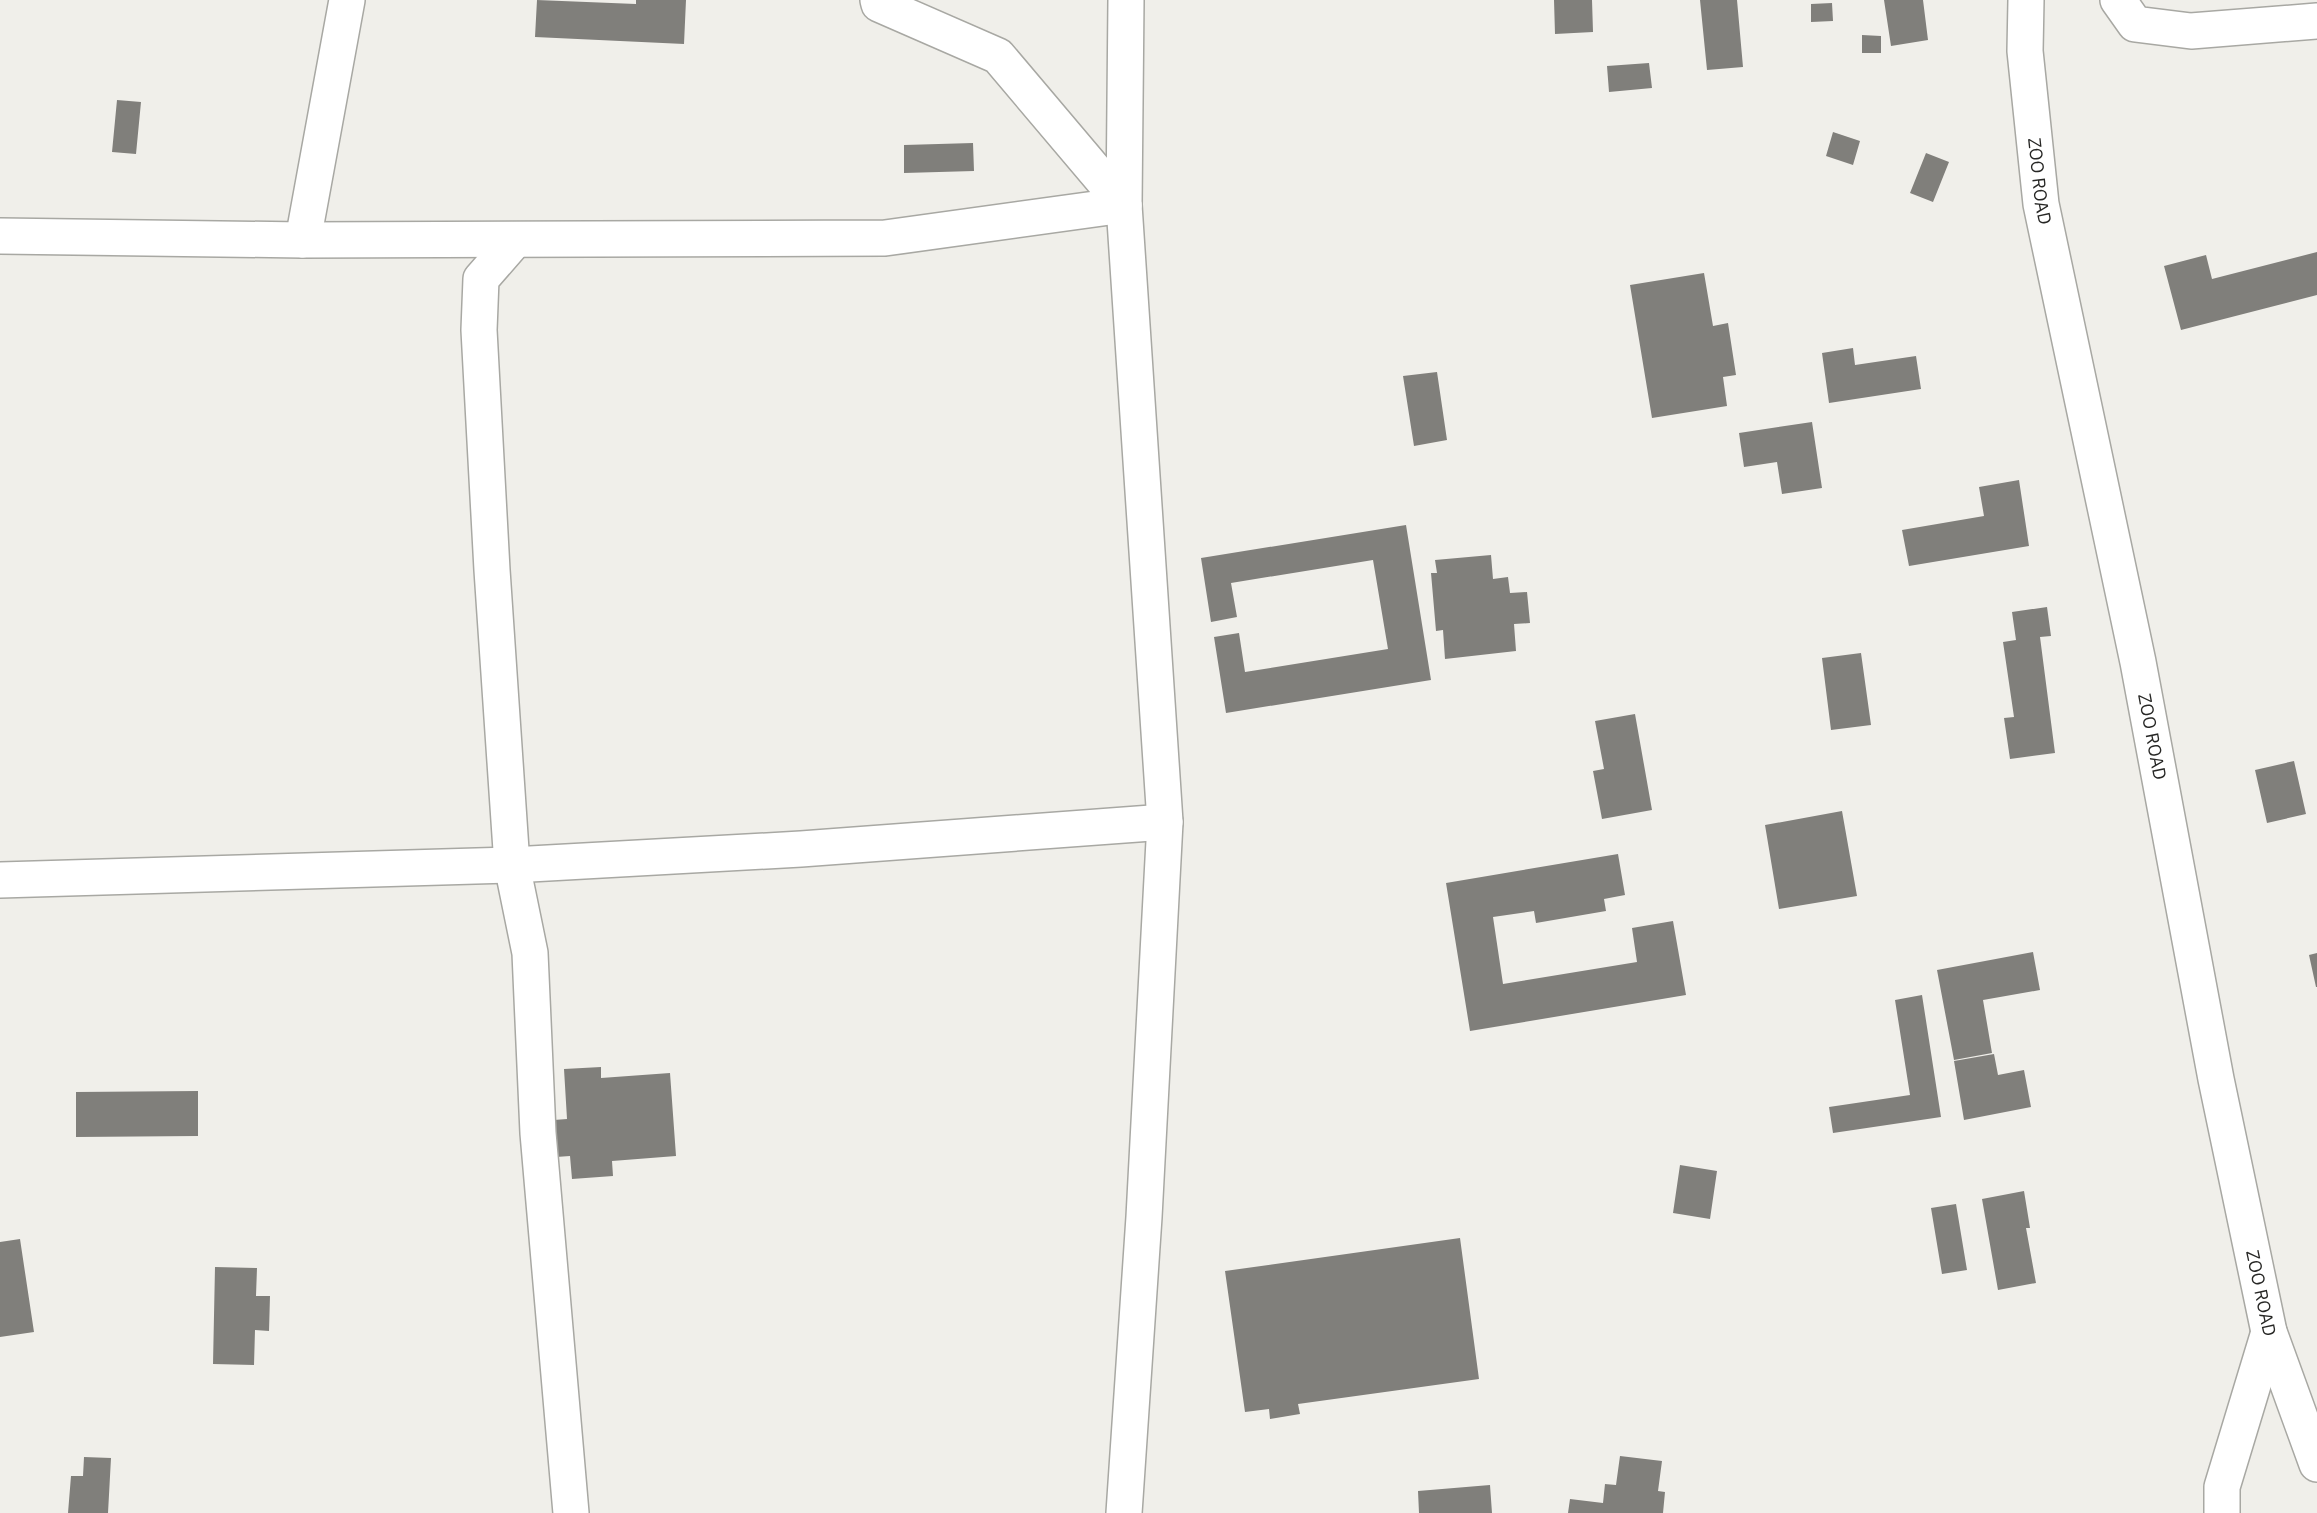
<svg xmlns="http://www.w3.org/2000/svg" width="2317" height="1513" font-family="'IBM Plex Sans',sans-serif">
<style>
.building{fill:#807f7b}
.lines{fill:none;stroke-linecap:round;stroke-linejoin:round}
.minor-casing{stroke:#a8a8a3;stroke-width:38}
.minor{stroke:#fff;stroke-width:35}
.labels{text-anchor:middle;stroke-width:7;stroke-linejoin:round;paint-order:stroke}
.street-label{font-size:18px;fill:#272725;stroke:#fdfcf7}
</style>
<rect width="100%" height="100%" fill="#f0efea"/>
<!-- building -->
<path class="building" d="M537 0 636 4V0H686L684 44 535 37Z
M1554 0H1592L1593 32 1555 34Z
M1700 0H1737L1743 67 1707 70Z
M1884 0H1923L1928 40 1891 46Z
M1832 3 1833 21 1811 22V4Z
M1862 35 1881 36V53H1862Z
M1649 63 1652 88 1609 92 1607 66Z
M117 100 141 102 136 154 112 152Z
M1833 132 1860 141 1853 165 1826 156Z
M973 143 974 171 904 173V145Z
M1926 153 1949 162 1933 202 1910 193Z
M2317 252V295L2181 330 2164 266 2206 255 2212 279Z
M1704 273 1713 326 1728 323 1736 375 1723 377 1727 406 1652 418 1630 285Z
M1853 348 1855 365 1916 356 1921 389 1829 403 1822 353Z
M1437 372 1447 440 1414 446 1403 376Z
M1812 422 1822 488 1782 494 1777 462 1744 467 1739 433Z
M2019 480 2029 546 1909 566 1902 530 1984 516 1979 487Z
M1406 525 1431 680 1226 713 1214 637 1239 633 1245 672 1388 649 1373 560 1231 583 1237 617 1211 622 1201 558Z
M1491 555 1493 579 1508 577 1510 593 1527 592 1530 623 1514 624 1516 651 1445 659 1443 630 1436 631 1431 573H1437L1435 560Z
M2047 607 2051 636 2040 637 2055 753 2010 759 2004 718 2014 717 2003 642 2016 640 2012 612Z
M1861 653 1871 725 1831 730 1822 658Z
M1635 714 1652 810 1602 819 1593 771 1604 769 1595 721Z
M2294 761 2306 814 2267 823 2255 770Z
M1842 811 1857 896 1779 909 1765 825Z
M1618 854 1625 895 1604 899 1606 911 1536 923 1534 911 1493 917 1503 984 1637 962 1632 928 1673 921 1686 995 1470 1031 1446 883Z
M2033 952 2040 990 1983 1000 1992 1053 1954 1060 1937 970Z
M2317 953V987H2316L2309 955Z
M1922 995 1941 1117 1833 1133 1829 1107 1910 1095 1895 1000Z
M1994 1054 1998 1075 2024 1070 2031 1107 1964 1120 1954 1061Z
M601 1067V1078L670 1073 676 1156 612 1161 613 1176 572 1179 570 1156 556 1157 554 1120 567 1119 564 1069Z
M198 1091V1136L76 1137V1092Z
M1680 1165 1717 1171 1710 1219 1673 1213Z
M2024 1191 2030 1228H2026L2036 1283 1998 1290 1982 1199Z
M1956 1204 1967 1270 1942 1274 1931 1208Z
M1460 1238 1479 1379 1298 1404 1300 1414 1270 1419 1269 1409 1245 1412 1225 1271Z
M20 1239 34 1332 0 1337V1242Z
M215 1267 257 1268 256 1296H270L269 1331 255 1330 254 1365 213 1364Z
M1620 1456 1662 1461 1658 1491 1665 1492 1663 1513H1568L1570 1499 1603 1503 1605 1484 1616 1485Z
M84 1457 111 1458 108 1513H68L71 1476H83Z
M1490 1485 1492 1513H1419L1418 1491Z"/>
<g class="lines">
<!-- minor casing -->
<g class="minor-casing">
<g id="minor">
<path d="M878 0 879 4 998 56 1124 205"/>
<path id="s1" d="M2026 0 2025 51 2041 204 2138 662 2216 1079 2269 1332 2317 1464"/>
<path d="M2118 0 2135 24 2191 31 2317 21"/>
<path d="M0 236 303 240 885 238 1124 205"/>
<path d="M303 240 347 0"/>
<path d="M515 240 481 279 479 330 492 570 512 865 530 953 538 1133 571 1513"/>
<path d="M0 880 512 865 801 849 1165 822"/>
<path d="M1124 1513 1144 1217 1165 822 1124 205 1126 0"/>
<path d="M2222 1513V1487L2269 1332"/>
</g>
</g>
<!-- minor -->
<use href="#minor" class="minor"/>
</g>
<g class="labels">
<!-- street labels -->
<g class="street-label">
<text dy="6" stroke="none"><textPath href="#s1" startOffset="182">ZOO ROAD</textPath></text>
<text dy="6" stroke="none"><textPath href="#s1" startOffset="749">ZOO ROAD</textPath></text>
<text dy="6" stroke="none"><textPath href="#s1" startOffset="1316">ZOO ROAD</textPath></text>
</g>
</g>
</svg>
